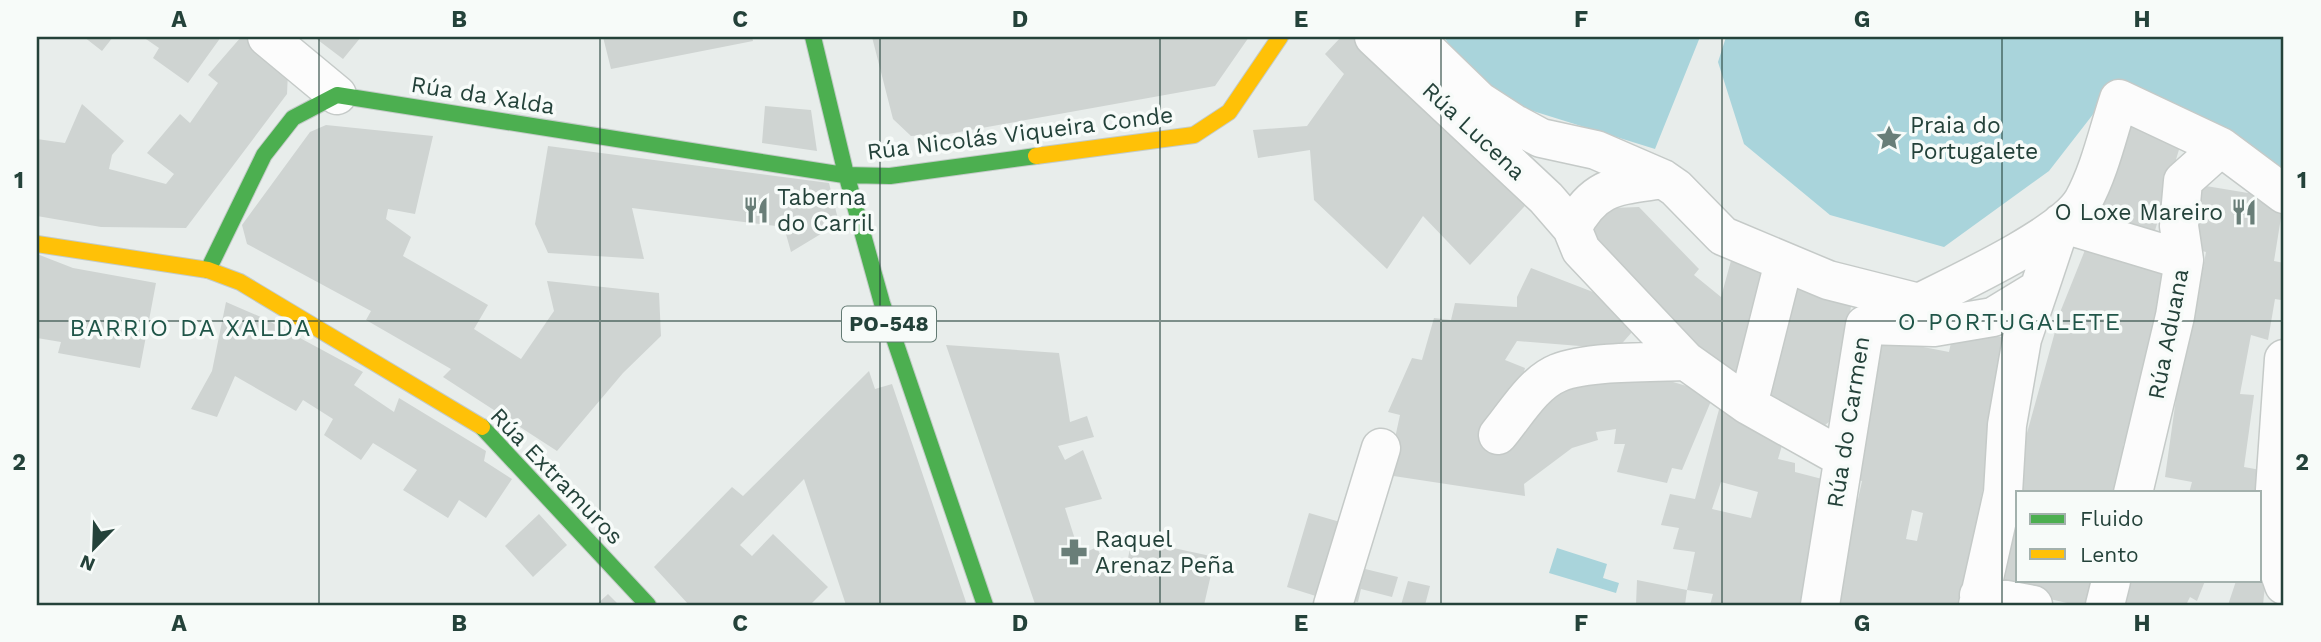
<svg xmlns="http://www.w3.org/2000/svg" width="2321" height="642" font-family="'Work Sans',sans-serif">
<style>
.water{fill:#a9d4db}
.building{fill:#cfd4d2;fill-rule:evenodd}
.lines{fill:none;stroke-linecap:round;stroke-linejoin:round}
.street-casing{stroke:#c5cac8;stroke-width:41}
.fast-casing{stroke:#c3cbc8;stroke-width:18}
.slow-casing{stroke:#c3cbc8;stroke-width:18}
.street{stroke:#fcfcfc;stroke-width:38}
.fast{stroke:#4caf50;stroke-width:16}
.slow{stroke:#ffc107;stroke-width:16}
.grid{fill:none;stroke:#24423a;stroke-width:2;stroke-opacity:0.55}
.labels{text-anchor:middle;stroke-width:7;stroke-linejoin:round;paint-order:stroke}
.shield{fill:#f7fbf9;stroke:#637a73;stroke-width:2}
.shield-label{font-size:21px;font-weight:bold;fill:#24423a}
.street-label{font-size:23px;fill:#24423a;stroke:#f7fbf9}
.poi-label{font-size:23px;fill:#24423a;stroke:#f7fbf9;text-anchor:start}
.neighbourhood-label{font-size:24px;letter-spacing:2px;fill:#1f5548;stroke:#f7fbf9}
.neatline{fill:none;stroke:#24423a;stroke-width:2.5}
.grid-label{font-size:23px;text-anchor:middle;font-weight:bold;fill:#24423a}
</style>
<rect width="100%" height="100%" fill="#e8edeb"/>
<!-- water -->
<path class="water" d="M1444 37H1700L1655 149 1485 96Z
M1726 37H2284V173L2115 86 2049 171 1944 247 1830 215 1744 144 1718 62Z
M1557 548 1607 564 1603 578 1619 583 1616 593 1549 573Z"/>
<!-- building -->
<path class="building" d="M84 37H113L102 51Z
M143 37H221L188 83 153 58 159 48Z
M241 37H246L288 72 287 94 186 228 101 227 37 216V139L65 143 82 104 124 141 112 155 109 169 166 184 174 174 147 153 180 114 190 123 218 83 208 75Z
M314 37H361L343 59Z
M603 37H752L753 41 611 69Z
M872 37H1249L1215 86 948 134 911 136 893 119Z
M1341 37H1354L1534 196 1470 265 1423 216 1387 269 1314 200 1310 150 1258 158 1253 130 1307 126 1344 74 1325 54Z
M765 106 811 110 817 151 762 143Z
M2125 111 2183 136 2151 244 2088 226Z
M326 125 433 136 415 214 388 209 386 219 411 237 403 256 488 305 474 329 521 359 554 311 547 281 659 293 661 336 623 373 557 451 443 377 451 369 366 320 371 311 247 244 242 225 310 132Z
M548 146 829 183 839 223 791 252 784 227 632 208 644 259 548 253 535 224Z
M2194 184 2284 199 2274 261 2284 263 2281 300 2275 299 2268 340 2251 335 2240 394 2254 395 2244 467 2266 471 2260 493H2189L2192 482 2165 477 2192 285H2200L2206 252 2194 249Z
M1639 207 1699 269 1694 275 1721 297 1732 257 1775 270 1744 386 1704 368 1583 236 1612 208Z
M2087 245 2176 267 2155 351 2123 446 2129 448 2115 493 2011 491 2061 310Z
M37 254 73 268 156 283 140 368 58 353 61 342 37 338Z
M1531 268 1624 304 1632 332 1617 349 1517 341 1505 360 1525 368 1517 398 1550 393 1618 373 1673 382 1714 394 1682 470 1672 468 1667 483 1617 472 1625 444H1614L1616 429 1596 432 1598 440 1572 448 1524 484 1525 496 1387 475 1400 415 1388 412 1412 358 1422 360 1434 318 1451 320 1455 303 1517 307V297Z
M1789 279 1852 299 1836 416 1824 426 1756 394Z
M226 302 263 318 363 372 354 385 394 412 399 398 486 451 484 461 512 479 486 518 459 500 448 518 403 490 417 470 373 443 361 460 324 435 333 419 303 400 296 411 235 376 217 417 191 409 212 371Z
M1954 328 2006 338 1990 452 1961 605 1838 603 1845 572 1846 527 1852 496 1858 499 1862 481 1846 477 1872 337 1949 352ZM1912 510 1923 513 1917 541 1906 539Z
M946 345 1059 353 1070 422 1087 416 1094 437 1058 446 1065 460 1083 450 1102 499 1065 508 1080 555 1097 547 1103 562 1126 568 1132 539 1215 557 1204 605 1035 604Z
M869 371 875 389 892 384 967 605H846L804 479 740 545 752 556 773 534 828 587 810 605H689L654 567 732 487 743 496Z
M1721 402 1786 432 1778 459 1795 463V472L1826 480 1805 605H1710L1713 594 1687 590 1695 552 1673 549 1679 528 1661 525 1670 494 1695 499ZM1721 482 1758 492 1751 518 1712 509Z
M1309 513 1347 524 1319 597 1287 587Z
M539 514 567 545 533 577 505 546Z
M2007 527 2018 530V581H2102L2097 605H2076L2001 588Z
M2260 538 2266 575 2263 605H2228L2236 581H2260Z
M1357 567 1398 577 1392 597 1361 589 1358 602 1348 600Z
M1637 580 1687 590 1685 605H1636Z
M1408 581 1430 586 1425 605H1401Z
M2129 581H2205L2197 601 2190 597 2186 605H2123Z
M608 594 619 605H596Z"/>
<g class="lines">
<!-- street casing -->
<g class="street-casing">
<path id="street" d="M267 37 337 95
M1374 37 1546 198 1572 228
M1413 37 1479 101 1513 123 1541 138 1596 150 1663 179 1676 188 1723 236 1828 280 1919 303C1957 284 2063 235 2083 201 2100 170 2108 132 2119 99L2221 147 2284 194
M1663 179C1618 186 1595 184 1572 228L1581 250 1686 361 1748 405 1841 457
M2284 359 2271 548 2284 585
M1748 405 1784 262
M1498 435C1515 415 1533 383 1558 373 1586 361 1654 362 1686 361
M2133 493 2175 316 2184 260 2179 226 2183 181 2221 147
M1979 595 2033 605
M1333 605 1381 448
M1820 605 1865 325 1934 327 1993 317 2039 289 2061 223 2184 260
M1978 605 2003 493 2007 425 2022 339 2039 289
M2105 605 2111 581"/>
</g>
<!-- fast casing -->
<g class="fast-casing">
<path id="fast" d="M813 37 845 170 882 303 985 605
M208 270 264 155 293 118 337 95 844 175 890 176 1036 156
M482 427 648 605"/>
</g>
<!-- slow casing -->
<g class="slow-casing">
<path id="slow" d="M1036 156 1194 135 1229 112 1280 37
M37 244 208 270 240 282 482 427"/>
</g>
<!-- street -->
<use href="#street" class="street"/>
<!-- fast -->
<use href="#fast" class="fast"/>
<!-- slow -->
<use href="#slow" class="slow"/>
</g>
<!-- grid -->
<path class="grid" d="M319 37V605M600 37V605M880 37V605M1160 37V605M1441 37V605M1722 37V605M2002 37V605M37 321H2284"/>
<!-- icons -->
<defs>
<g id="sight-bare" transform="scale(2.1)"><path d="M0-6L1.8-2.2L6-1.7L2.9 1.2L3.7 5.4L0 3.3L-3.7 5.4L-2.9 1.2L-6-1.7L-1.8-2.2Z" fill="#697e78" stroke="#f7fbf9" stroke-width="2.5" paint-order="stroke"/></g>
<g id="restaurant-bare" transform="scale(2.1)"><path d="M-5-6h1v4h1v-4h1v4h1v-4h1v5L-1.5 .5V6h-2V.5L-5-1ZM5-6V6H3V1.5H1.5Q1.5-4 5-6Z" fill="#697e78" stroke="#f7fbf9" stroke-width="2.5" paint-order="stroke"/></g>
<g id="pharmacy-bare" transform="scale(2.1)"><path d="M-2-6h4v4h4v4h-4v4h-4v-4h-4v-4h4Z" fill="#697e78" stroke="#f7fbf9" stroke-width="2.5" paint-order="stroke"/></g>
</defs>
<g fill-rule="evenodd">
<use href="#sight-bare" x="1889" y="138"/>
<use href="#restaurant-bare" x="756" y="210"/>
<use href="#restaurant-bare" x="2244" y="212"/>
<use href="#pharmacy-bare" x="1074" y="552"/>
</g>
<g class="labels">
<!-- shield labels -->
<rect class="shield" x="842" y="306.5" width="94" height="35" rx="5"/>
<g class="shield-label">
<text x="889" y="331">PO-548</text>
</g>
<!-- street labels -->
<g class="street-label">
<text transform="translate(483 95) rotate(9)" y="8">Rúa da Xalda</text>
<text transform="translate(1474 131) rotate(43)" y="8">Rúa Lucena</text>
<text transform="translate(1020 133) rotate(-7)" y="8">Rúa Nicolás Viqueira Conde</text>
<text transform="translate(2168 334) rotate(-79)" y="8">Rúa Aduana</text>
<text transform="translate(1848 422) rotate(-81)" y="8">Rúa do Carmen</text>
<text transform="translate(557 476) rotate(46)" y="8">Rúa Extramuros</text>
</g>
<!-- poi labels -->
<g class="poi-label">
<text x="1910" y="133">Praia do<tspan x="1910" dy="26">Portugalete</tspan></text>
<text x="777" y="205">Taberna<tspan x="777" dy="26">do Carril</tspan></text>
<text x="2223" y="220" text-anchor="end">O Loxe Mareiro</text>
<text x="1095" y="547">Raquel<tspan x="1095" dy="26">Arenaz Peña</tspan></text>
</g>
<!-- neighbourhood labels -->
<g class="neighbourhood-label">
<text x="2010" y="330">O PORTUGALETE</text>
<text x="191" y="336">BARRIO DA XALDA</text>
</g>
</g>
<!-- border -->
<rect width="2321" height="642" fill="none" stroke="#f7fbf9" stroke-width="77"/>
<!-- legend -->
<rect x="2016" y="491" width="245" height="91" fill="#f7fbf9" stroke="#a3b1ad" stroke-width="2"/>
<rect x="2030" y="514" width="35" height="10" fill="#4caf50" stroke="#a3b1ad" stroke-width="2"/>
<text x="2080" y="526" font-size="21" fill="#24423a">Fluido</text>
<rect x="2030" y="549" width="35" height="10" fill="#ffc107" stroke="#a3b1ad" stroke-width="2"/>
<text x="2080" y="562" font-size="21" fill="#24423a">Lento</text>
<!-- north arrow -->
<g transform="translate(94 548) rotate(203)" stroke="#f7fbf9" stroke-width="5" paint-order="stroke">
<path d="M0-5L12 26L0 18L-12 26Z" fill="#24423a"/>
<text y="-10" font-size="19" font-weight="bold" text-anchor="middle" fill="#24423a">N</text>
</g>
<rect x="38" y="38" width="2244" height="566" class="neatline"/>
<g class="grid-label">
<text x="179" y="27">A</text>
<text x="459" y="27">B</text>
<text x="740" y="27">C</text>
<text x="1020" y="27">D</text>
<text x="1301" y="27">E</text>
<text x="1581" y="27">F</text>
<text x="1862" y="27">G</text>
<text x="2142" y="27">H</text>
<text x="19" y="188">1</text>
<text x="2302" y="188">1</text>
<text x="19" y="470">2</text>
<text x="2302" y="470">2</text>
<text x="179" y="631">A</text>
<text x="459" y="631">B</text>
<text x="740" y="631">C</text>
<text x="1020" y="631">D</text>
<text x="1301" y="631">E</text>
<text x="1581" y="631">F</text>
<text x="1862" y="631">G</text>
<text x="2142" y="631">H</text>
</g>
</svg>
